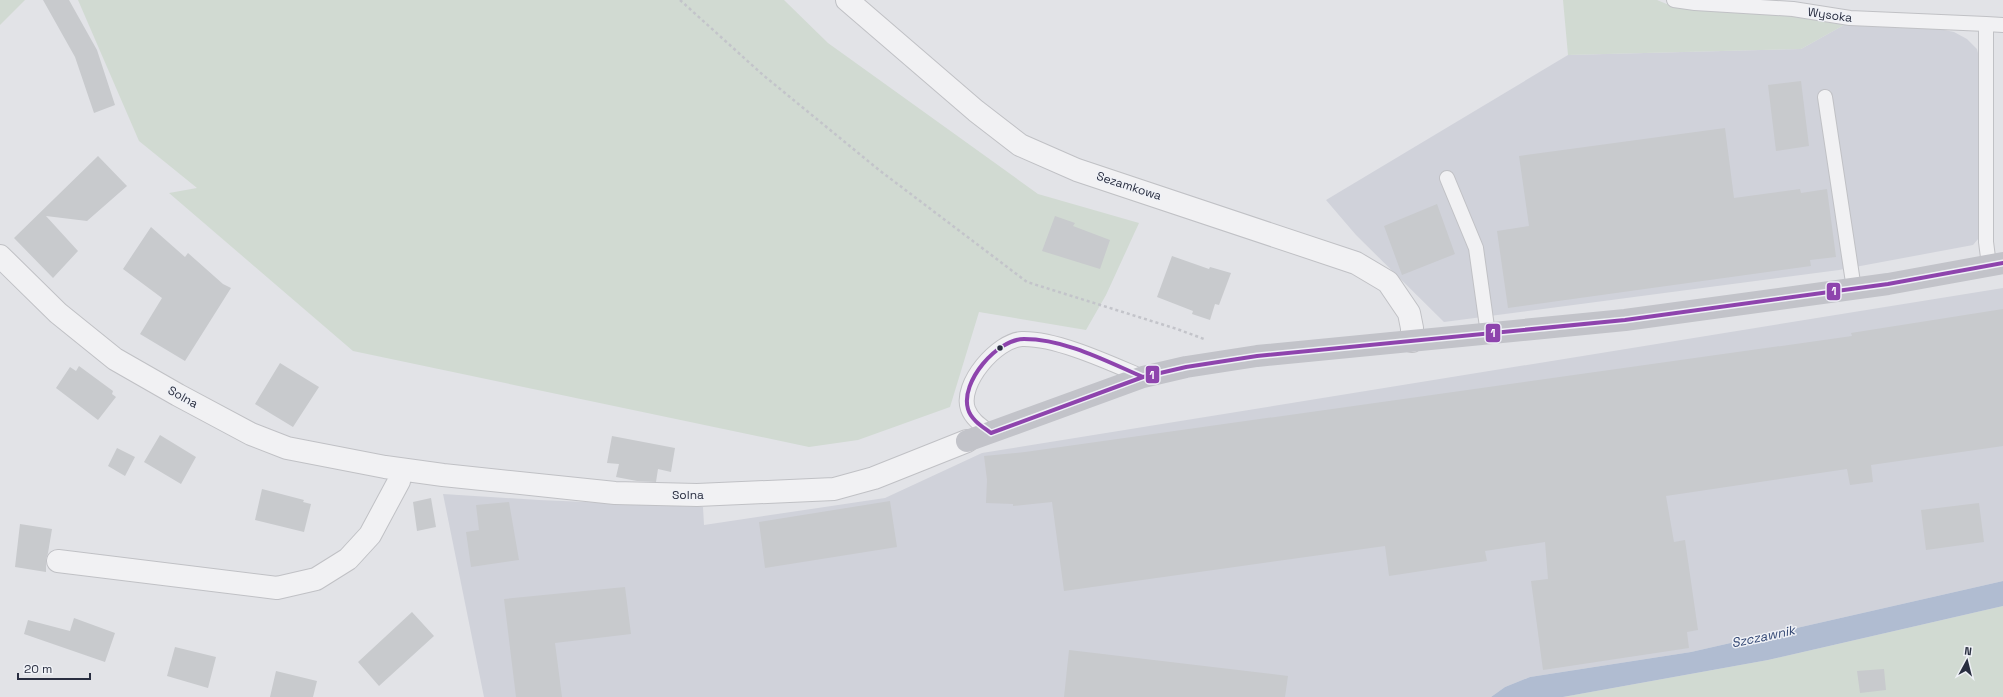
<svg xmlns="http://www.w3.org/2000/svg" width="2003" height="697" font-family="'Space Grotesk',sans-serif">
<style>
.built{fill:#d0d2da}
.green{fill:#d1dad2}
.water{fill:#b0bcd1}
.building{fill:#c8cacd}
.lines{fill:none;stroke-linecap:round;stroke-linejoin:round}
.lane-casing{stroke:#c0c1c5;stroke-width:16}
.street-casing{stroke:#c0c1c5;stroke-width:24}
.path{stroke:#c3c4ca;stroke-width:2.5;stroke-dasharray:3 3;stroke-linecap:butt}
.lane{stroke:#f1f1f3;stroke-width:14}
.street{stroke:#f1f1f3;stroke-width:22}
.secondary{stroke:#c2c3c9;stroke-width:22}
.bus-1-casing{stroke:#eff1f6;stroke-width:7}
.bus-1{stroke:#8e44ad;stroke-width:4}
.bus-dot{fill:#292e40;stroke:#eff1f6;stroke-width:1.5}
.labels{text-anchor:middle;stroke-width:3;stroke-linejoin:round;paint-order:stroke}
.street-label{font-size:12px;fill:#292e40;stroke:#eff1f6}
.water-label{font-size:13px;font-style:italic;fill:#334773;stroke:#eff1f6}
.line-badge{stroke:#eff1f6;stroke-width:1.5}
.badge-label{font-size:11px;text-anchor:middle;font-weight:bold;fill:#fff}
</style>
<rect width="100%" height="100%" fill="#e2e3e7"/>
<!-- built -->
<path class="built" d="M1844 25 1935 28 1954 32 1967 39 1977 49 1982 70 1979 238 1973 245 1839 270 1444 322 1356 235 1326 200 1568 55 1801 49Z
M2003 288V581L1691 652 1530 677 1505 687 1491 697H484L443 494 539 500 703 507 704 525 885 498 982 453Z"/>
<!-- green -->
<path class="green" d="M0 0H25L0 25Z
M78 0H784L828 43 1038 194 1139 223 1106 295 1086 330 979 312 950 407 858 440 809 447 353 351 169 193 197 188 139 141Z
M1563 0H1657L1674 7 1689 9 1771 13 1844 25 1801 49 1568 55Z
M2003 606V697H1563L1768 660Z"/>
<!-- water -->
<path class="water" d="M2003 581V606L1768 660 1563 697H1491L1505 687 1530 677 1691 652Z"/>
<!-- building -->
<path class="building" d="M43 0H69L97 50 115 105 94 113 75 57Z
M1801 81 1809 146 1776 151 1768 85Z
M1725 128 1734 198 1800 189 1801 193 1827 189 1836 257 1810 260 1811 266 1508 308 1497 231 1529 226 1519 156Z
M98 156 127 186 87 221 46 216 78 251 53 278 14 238Z
M1437 204 1455 254 1402 275 1384 226Z
M1055 216 1075 223 1073 226 1110 240 1100 269 1042 251Z
M151 227 185 257 188 253 223 284 231 288 185 361 140 334 162 298 123 269Z
M1172 256 1209 269 1210 267 1231 273 1219 305 1215 304 1210 320 1192 314 1193 311 1157 297Z
M2003 309V446L1871 465 1873 482 1850 485 1847 469 1666 496 1674 542 1685 540 1698 630 1687 632 1689 648 1543 670 1531 581 1548 579 1545 542 1485 551 1487 561 1389 576 1385 546 1064 591 1052 502 1013 506V504L986 503 987 480 984 456 1025 452 1852 336 1851 333Z
M280 363 319 387 293 427 255 404Z
M79 366 113 391 112 394 116 397 98 420 56 388 70 367 76 371Z
M160 435 196 457 181 484 144 462Z
M612 436 675 448 671 472 658 469 656 482 637 481 616 477 619 464 607 463Z
M117 448 135 457 125 476 108 466Z
M262 489 304 500 303 502 311 504 304 532 255 520Z
M431 498 436 527 417 531 413 502Z
M890 501 897 547 765 568 759 522Z
M509 502 519 560 471 567 466 532 479 530 476 505Z
M1979 503 1984 542 1926 550 1921 510Z
M20 524 52 529 48 553 46 559V572L15 567Z
M625 587 631 634 555 643 562 697H516L504 599Z
M412 612 434 636 379 686 358 662Z
M74 618 115 633 105 662 24 634 28 620 70 631Z
M175 647 216 657 208 688 167 676Z
M1069 650 1288 676 1285 697H1064Z
M1884 669 1886 690 1860 693 1857 671Z
M276 671 317 681 313 697H270Z"/>
<g class="lines">
<!-- lane casing -->
<g class="lane-casing">
<path id="lane" d="M1674 0 1695 3 1793 9 1850 18 1986 24V242L1989 265
M1986 24 2003 25
M1825 97 1854 289
M1447 178 1476 248 1488 334
M991 433C982 426 972 420 968 409 959 384 997 340 1022 339 1057 338 1112 364 1143 377"/>
</g>
<!-- street casing -->
<g class="street-casing">
<path id="street" d="M847 0 976 111 1020 145 1077 170 1356 263 1388 282 1409 313 1412 328V341
M0 256 58 313 115 359 178 395 251 434 287 448 385 467 443 475 615 493 697 495 834 489 874 478 967 441
M58 561 277 588 316 579 348 559 370 535 399 481 401 470"/>
</g>
<!-- path -->
<path class="path" d="M680 0 763 75 879 170 1027 282 1177 329 1204 339"/>
<!-- lane -->
<use href="#lane" class="lane"/>
<!-- street -->
<use href="#street" class="street"/>
<!-- secondary -->
<path class="secondary" d="M967 441 1143 377 1186 367 1257 356 1625 320 1888 284 2003 263"/>
<!-- bus-1 casing -->
<g class="bus-1-casing">
<path id="bus-1" d="M991 433 1143 377 1186 367 1257 356 1625 320 1888 284 2003 263
M991 433C983 427 971 420 968 409 960 382 997 339 1024 339 1065 339 1106 361 1143 377"/>
</g>
<!-- bus-1 -->
<use href="#bus-1" class="bus-1"/>
</g>
<!-- markers -->
<circle class="bus-dot" cx="1000" cy="348" r="3.5"/>
<g class="labels">
<!-- street labels -->
<g class="street-label">
<text transform="translate(1830 15) rotate(8)" y="4">Wysoka</text>
<text transform="translate(1129 186) rotate(18)" y="4">Sezamkowa</text>
<text transform="translate(183 397) rotate(29)" y="4">Solna</text>
<text x="688" y="499">Solna</text>
</g>
<!-- water labels -->
<g class="water-label">
<text transform="translate(1763 636) rotate(-12)" y="5">Szczawnik</text>
</g>
</g>
<g class="line-badge">
<rect x="1826" y="282" width="15" height="19" rx="4" fill="#8e44ad"/>
<rect x="1485" y="323" width="16" height="20" rx="4" fill="#8e44ad"/>
<rect x="1145" y="365" width="15" height="19" rx="4" fill="#8e44ad"/>
</g>
<g class="badge-label">
<text x="1834" y="295">1</text>
<text x="1493" y="337">1</text>
<text x="1152" y="379">1</text>
</g>
<!-- north arrow -->
<g transform="translate(1967 661) rotate(7)" stroke="#eff1f6" stroke-width="3" paint-order="stroke">
<path d="M0-3L7 15L0 10L-7 15Z" fill="#292e40"/>
<text y="-6" font-size="11" font-weight="bold" text-anchor="middle" fill="#292e40">N</text>
</g>
<!-- scale -->
<path d="M18 673v6h72v-6" fill="none" stroke="#292e40" stroke-width="2"/>
<text x="24" y="673" font-size="12" fill="#292e40" stroke="#eff1f6" stroke-width="3" paint-order="stroke">20 m</text>
</svg>
